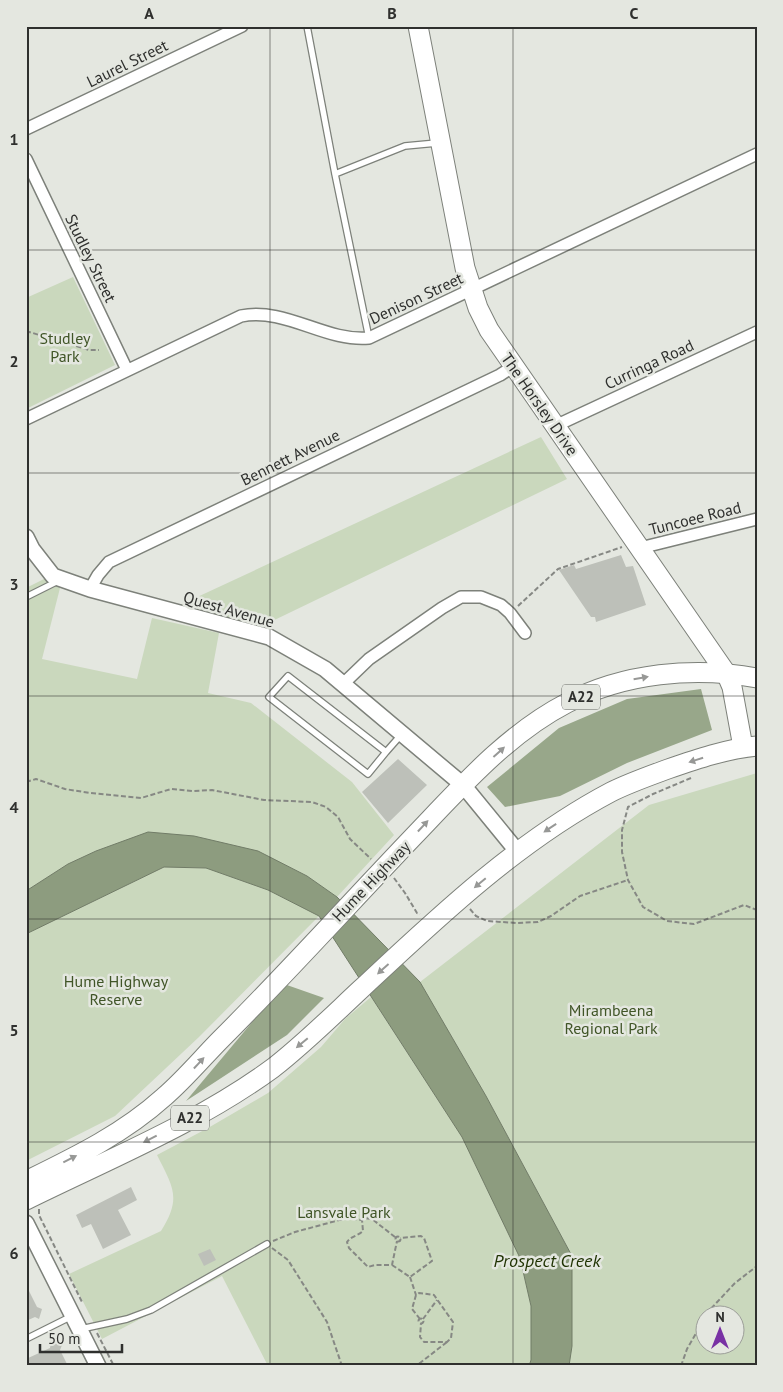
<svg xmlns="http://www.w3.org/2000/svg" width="783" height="1392" font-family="'PT Sans',sans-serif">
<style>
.green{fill:#cad8bd;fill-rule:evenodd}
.forest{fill:#98a78a}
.water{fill:#8d9c7f;stroke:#717c67}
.building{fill:#bdc0b9}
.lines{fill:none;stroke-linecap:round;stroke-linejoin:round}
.service-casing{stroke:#7d817a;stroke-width:8}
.minor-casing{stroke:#7d817a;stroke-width:14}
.tertiary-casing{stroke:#7d817a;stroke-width:18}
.primary-casing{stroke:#7d817a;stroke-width:21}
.trunk-casing{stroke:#7d817a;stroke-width:21}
.path{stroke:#868884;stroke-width:2;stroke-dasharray:5 2.5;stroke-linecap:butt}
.service{stroke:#fff;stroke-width:5.5}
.minor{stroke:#fff;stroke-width:11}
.tertiary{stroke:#fff;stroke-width:15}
.primary{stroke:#fff;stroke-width:19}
.trunk{stroke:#fff;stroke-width:19}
.oneway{fill:#979896}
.grid{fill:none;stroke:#2f302e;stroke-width:1;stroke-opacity:0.55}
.labels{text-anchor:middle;stroke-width:5;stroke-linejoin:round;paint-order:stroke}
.shield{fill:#e4e7e0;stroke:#656763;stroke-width:1}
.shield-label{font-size:15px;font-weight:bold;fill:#2f302e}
.street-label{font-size:16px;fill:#2f302e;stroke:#e4e7e0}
.park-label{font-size:16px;fill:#405527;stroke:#e4e7e0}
.water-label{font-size:18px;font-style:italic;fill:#213404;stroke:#e4e7e0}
.neatline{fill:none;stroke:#2f302e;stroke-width:2}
.grid-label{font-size:16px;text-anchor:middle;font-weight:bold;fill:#2f302e}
</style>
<rect width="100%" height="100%" fill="#e4e7e0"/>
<!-- green -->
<path class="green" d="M73 277 115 365 26 409V298Z
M541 437 567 479 262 626 180 605Z
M48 577 60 588 42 659 137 679 152 618 219 633 208 693 251 703 352 782 394 835 337 897 307 876 287 866 119 843 96 851 68 864 26 891V588Z
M757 773V1366H569L572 1345V1256L486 1096 420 982 649 805ZM706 1314H736V1344H706Z
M164 867 206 868 268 890 319 916 199 1037 115 1116 26 1161V934Z
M371 997 462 1137 520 1258 531 1306V1360L529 1366H268L222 1276 102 1339 69 1274 161 1231C182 1198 173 1187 157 1155L208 1128 268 1093 321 1047 345 1019Z"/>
<!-- forest -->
<path class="forest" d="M701 689 712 730 627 763 560 796 505 807 487 787 559 728 627 699Z
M284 984 324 998 287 1035 186 1101Z"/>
<!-- water -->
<path class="water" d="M148 832 194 836 258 851 307 876 337 897 420 982 486 1096 572 1256V1346L569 1366H529L531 1360V1306L520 1258 462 1137 319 916 268 890 206 868 164 867 26 934V891L68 864 96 851Z"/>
<!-- building -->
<path class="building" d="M621 555 626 567 633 566 646 605 596 622 595 617H591L559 570 574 565 576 569Z
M398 759 427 785 388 823 362 792Z
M131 1187 137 1200 118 1210 131 1235 103 1249 91 1224 82 1228 76 1215Z
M210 1249 216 1260 204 1266 198 1254Z
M26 1285 37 1307 42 1309 39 1319 35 1317 26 1321Z
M51 1342 62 1345 60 1350 68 1366H26V1359L50 1348Z"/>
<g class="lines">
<!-- service casing -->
<g class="service-casing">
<path id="service" d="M307 26 335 174 369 338
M335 174 405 146 437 143
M26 597 58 581
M288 676 386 752 368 774 269 697Z
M386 752 401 735
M81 1329 127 1319 151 1310 267 1244
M26 1339 72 1316"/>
</g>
<!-- minor casing -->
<g class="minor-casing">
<path id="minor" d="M26 129 242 26
M26 159 127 370
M26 419 241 316C286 307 325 342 369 338L757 154
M555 426 757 332
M640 548 757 519
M90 589 98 575 109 562 500 375 514 366
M343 684 369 659 442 608 461 597H481L501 605 510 613 525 633"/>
</g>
<!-- tertiary casing -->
<g class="tertiary-casing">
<path id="tertiary" d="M26 537 32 549 53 576 90 589 269 637 325 669 463 785 517 851
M26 1223 98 1366"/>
</g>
<!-- primary casing -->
<g class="primary-casing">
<path id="primary" d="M418 26 465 268 478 308 489 330 726 673 732 687 743 747"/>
</g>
<!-- trunk casing -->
<g class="trunk-casing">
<path id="trunk" d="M26 1181C75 1157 123 1134 164 1097 185 1079 203 1057 222 1038 288 972 350 903 414 836 460 788 507 734 567 703 623 673 695 666 757 678
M26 1200C109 1159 198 1123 273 1068 304 1044 332 1016 361 989 438 917 518 841 611 792 629 783 649 776 668 769 697 759 726 749 757 746"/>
</g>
<!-- path -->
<path class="path" d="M26 331 89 350H99
M518 606 558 569 622 547
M691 778 653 794 628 807 622 830V852L628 880 643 907 667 921 694 924 744 905 757 910
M26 782 36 779 65 789 90 793 141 798 171 789 192 791 212 790 264 800 312 802 326 807 338 817 350 839 371 859
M394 878 405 893 417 913 420 914
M470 909 476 916 487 921 517 923 538 922 551 916 580 896 628 880
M39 1209V1215L82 1302
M395.5 1239a2.5 2.5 0 1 1 5 0a2.5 2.5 0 1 1-5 0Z
M395 1237 372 1219 365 1218 362 1220 363 1231C358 1236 351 1236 347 1242L349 1248 368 1267 375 1265H392L397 1241
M273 1241 295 1232 347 1218 362 1220
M272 1248 288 1260 327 1322 342 1366
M392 1265 410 1277 432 1261 424 1238 421 1236 400 1238
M410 1277 416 1295
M706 1314 735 1283 757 1266
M418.5 1321a2.5 2.5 0 1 1 5 0a2.5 2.5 0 1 1-5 0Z
M420 1319 412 1309 416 1295 419 1293 434 1295 453 1322 451 1338 447 1342H424L420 1337 421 1324
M423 1319 437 1300
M97 1333 114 1366
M412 1366 420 1363 447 1342
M681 1366 687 1349 706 1316"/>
<!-- service -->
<use href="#service" class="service"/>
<!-- minor -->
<use href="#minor" class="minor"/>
<!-- tertiary -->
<use href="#tertiary" class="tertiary"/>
<!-- primary -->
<use href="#primary" class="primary"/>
<!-- trunk -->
<use href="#trunk" class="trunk"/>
</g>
<!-- one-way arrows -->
<defs><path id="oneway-solid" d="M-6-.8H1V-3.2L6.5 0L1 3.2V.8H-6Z" transform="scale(1.25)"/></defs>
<g class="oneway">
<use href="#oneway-solid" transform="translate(641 678) rotate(-10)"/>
<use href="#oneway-solid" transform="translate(499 752) rotate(-42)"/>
<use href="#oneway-solid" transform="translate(696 760) rotate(162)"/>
<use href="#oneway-solid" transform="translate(423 826) rotate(-47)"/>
<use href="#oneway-solid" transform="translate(550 828) rotate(146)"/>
<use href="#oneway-solid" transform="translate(480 883) rotate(140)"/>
<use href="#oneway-solid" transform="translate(383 969) rotate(138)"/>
<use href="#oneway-solid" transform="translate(302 1043) rotate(140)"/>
<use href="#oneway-solid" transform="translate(199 1063) rotate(-47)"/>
<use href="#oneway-solid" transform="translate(150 1139) rotate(153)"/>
<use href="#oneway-solid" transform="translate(70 1159) rotate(-27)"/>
</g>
<!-- grid -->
<path class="grid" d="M270 26V1366M513 26V1366M26 250H757M26 473H757M26 696H757M26 919H757M26 1142H757"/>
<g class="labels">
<!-- shield labels -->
<g class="shield">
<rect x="562" y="684.5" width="38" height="25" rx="4"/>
<rect x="171" y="1105.5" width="38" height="25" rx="4"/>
</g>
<g class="shield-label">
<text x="581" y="702">A22</text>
<text x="190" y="1123">A22</text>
</g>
<!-- street labels -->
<g class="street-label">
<text transform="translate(127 63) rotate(-26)" y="6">Laurel Street</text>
<text transform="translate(91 258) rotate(64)" y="6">Studley Street</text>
<text transform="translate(416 298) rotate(-25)" y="6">Denison Street</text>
<text transform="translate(649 364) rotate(-25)" y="6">Curringa Road</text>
<text transform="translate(540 404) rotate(55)" y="6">The Horsley Drive</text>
<text transform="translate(290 457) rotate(-26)" y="6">Bennett Avenue</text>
<text transform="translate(695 518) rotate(-14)" y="6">Tuncoee Road</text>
<text transform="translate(229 609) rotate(16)" y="6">Quest Avenue</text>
<text transform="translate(371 881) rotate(-46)" y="6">Hume Highway</text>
</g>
<!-- park labels -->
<g class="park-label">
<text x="65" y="344">Studley<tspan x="65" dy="18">Park</tspan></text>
<text x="116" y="987">Hume Highway<tspan x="116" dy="18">Reserve</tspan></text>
<text x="611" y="1016">Mirambeena<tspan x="611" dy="18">Regional Park</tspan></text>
<text x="344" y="1218">Lansvale Park</text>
</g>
<!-- water labels -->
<g class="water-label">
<text x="547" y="1267">Prospect Creek</text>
</g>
</g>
<!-- border -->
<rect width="783" height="1392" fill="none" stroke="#e4e7e0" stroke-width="55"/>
<!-- north arrow -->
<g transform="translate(720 1330)"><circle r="24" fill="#e4e7e0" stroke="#9c9e99"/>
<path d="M0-4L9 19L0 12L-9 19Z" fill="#7831a4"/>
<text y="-8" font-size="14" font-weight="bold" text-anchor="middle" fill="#2f302e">N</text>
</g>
<!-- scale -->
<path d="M40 1344v8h82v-8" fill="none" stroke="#2f302e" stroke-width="2.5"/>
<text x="48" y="1344" font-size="15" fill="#2f302e" stroke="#e4e7e0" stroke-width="4" paint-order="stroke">50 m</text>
<rect x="28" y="28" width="728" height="1336" class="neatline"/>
<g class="grid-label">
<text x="149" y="19">A</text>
<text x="392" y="19">B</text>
<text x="634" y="19">C</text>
<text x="14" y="145">1</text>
<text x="14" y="367">2</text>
<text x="14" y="590">3</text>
<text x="14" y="813">4</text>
<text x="14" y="1036">5</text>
<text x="14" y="1259">6</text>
</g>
</svg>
